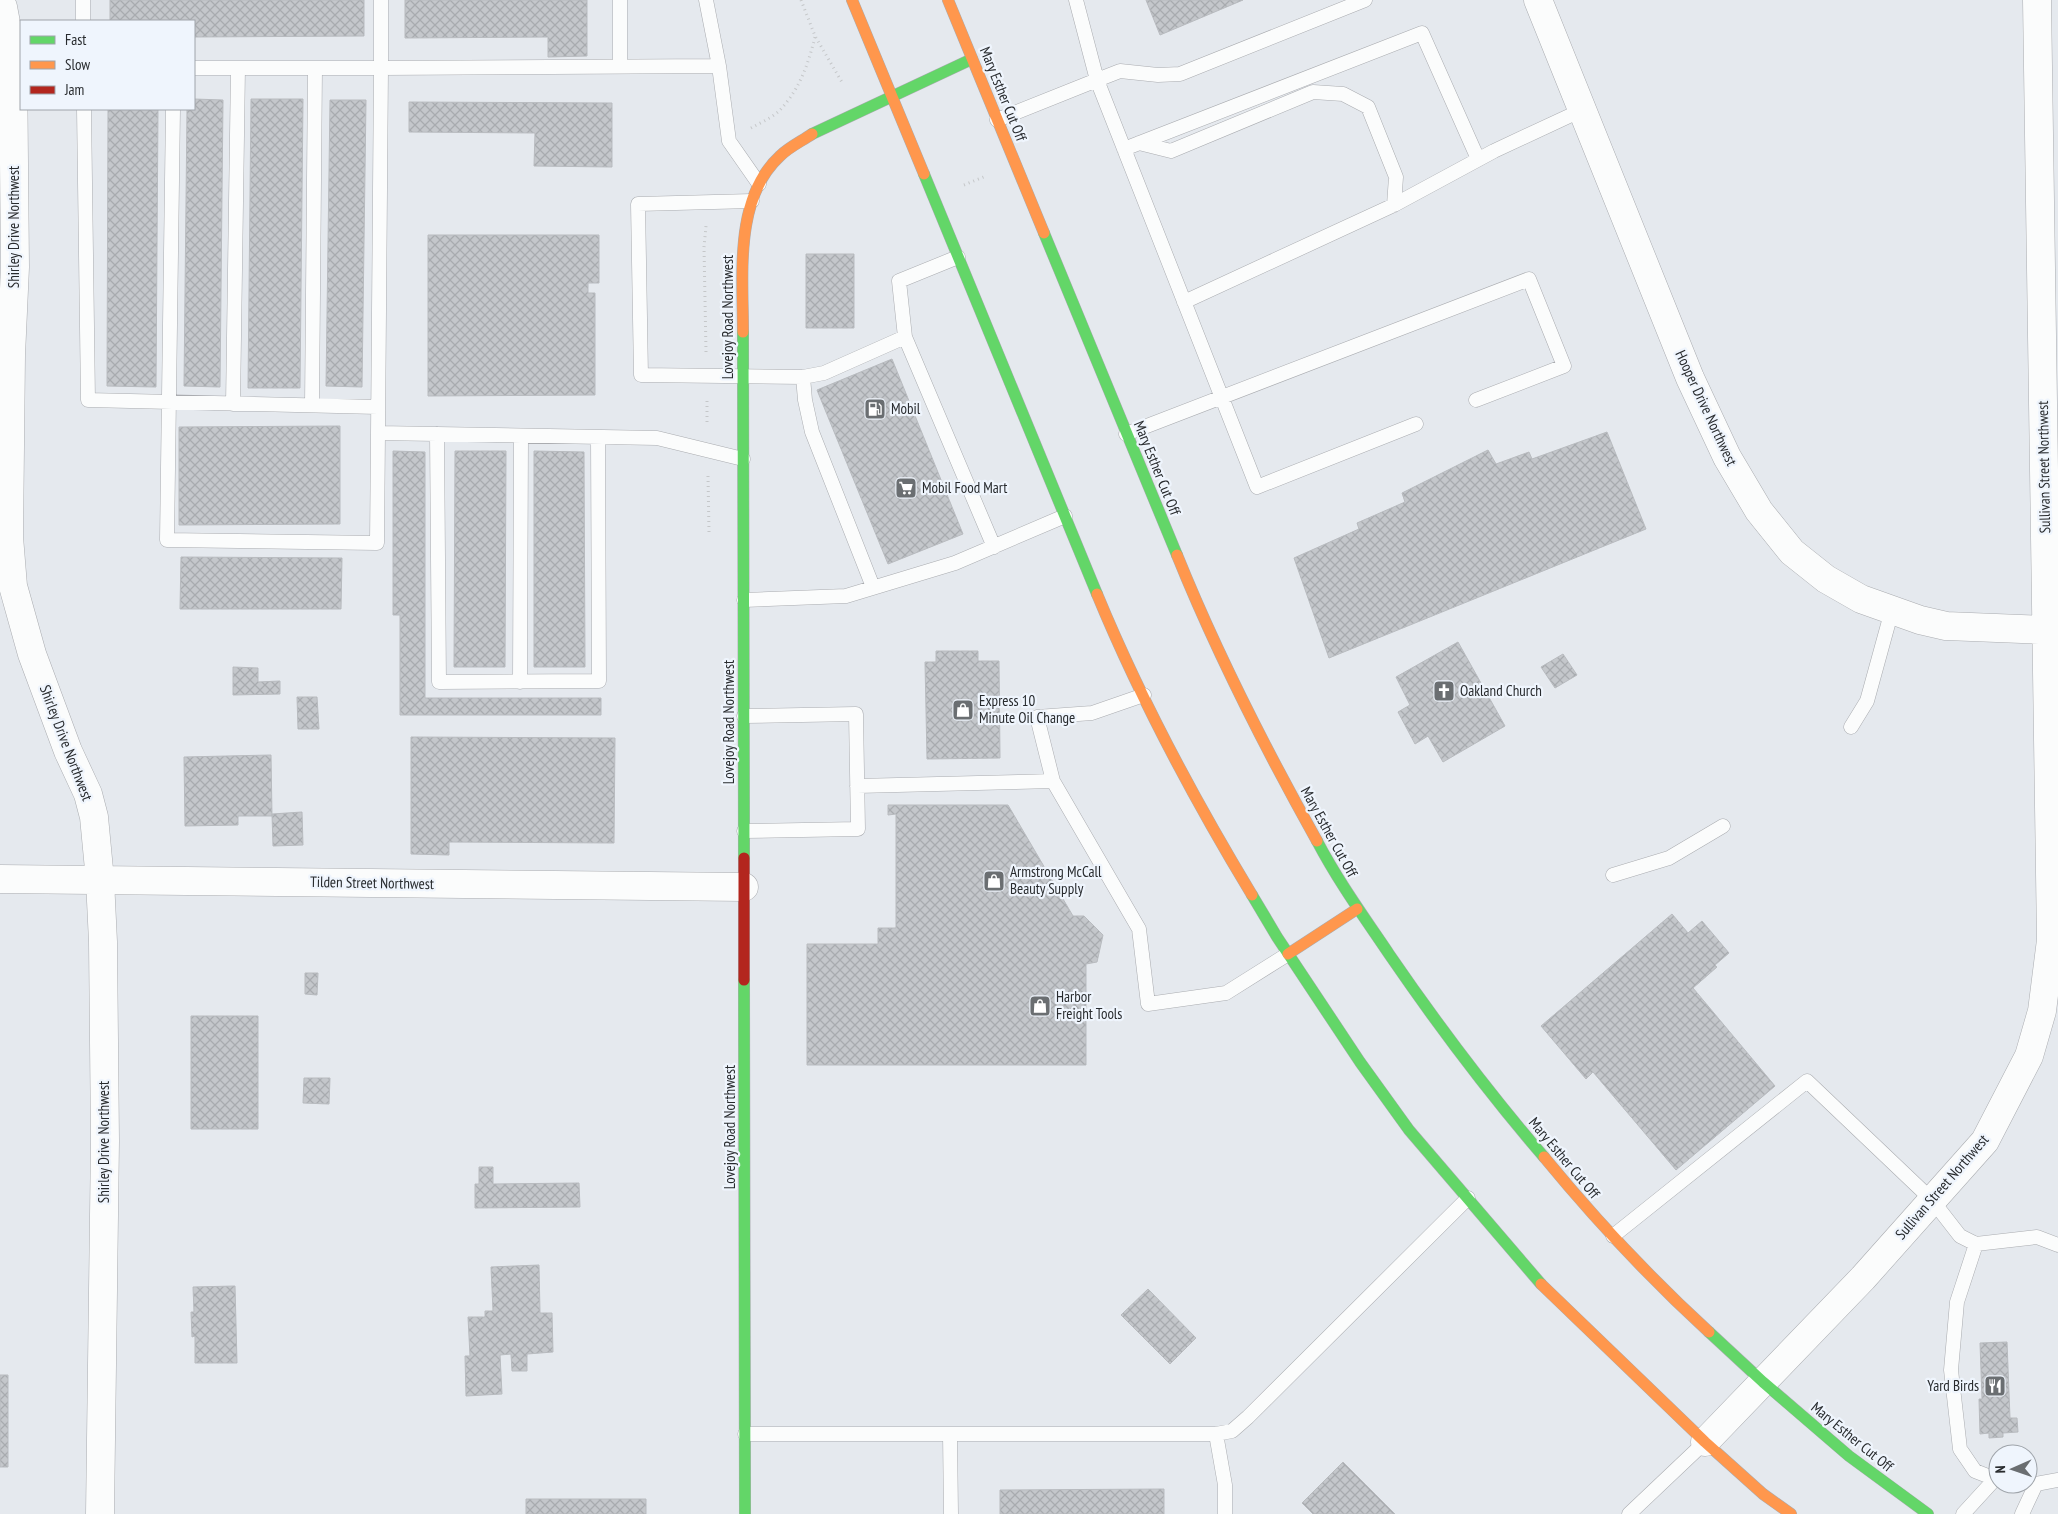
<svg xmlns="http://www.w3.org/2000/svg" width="2058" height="1514" font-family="'PT Sans Narrow',sans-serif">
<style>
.building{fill:url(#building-cross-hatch);stroke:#b8bbbf}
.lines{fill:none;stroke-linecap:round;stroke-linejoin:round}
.lane-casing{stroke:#aaacb0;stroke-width:15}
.street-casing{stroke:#aaacb0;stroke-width:29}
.fast-casing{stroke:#aaacb0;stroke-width:12}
.slow-casing{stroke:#aaacb0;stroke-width:12}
.jam-casing{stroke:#aaacb0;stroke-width:12}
.path{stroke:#c5c7c9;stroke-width:3;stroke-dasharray:1 4;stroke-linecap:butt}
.lane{stroke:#fbfcfc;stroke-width:14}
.street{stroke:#fbfcfc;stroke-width:28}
.fast{stroke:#63d668;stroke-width:11}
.slow{stroke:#ff974d;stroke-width:11}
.jam{stroke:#b3261e;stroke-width:11}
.labels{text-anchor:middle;stroke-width:4.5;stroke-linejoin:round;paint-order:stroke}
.street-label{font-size:15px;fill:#282b2e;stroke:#eff5fd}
.poi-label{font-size:15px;fill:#282b2e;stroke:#eff5fd;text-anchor:start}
</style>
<defs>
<pattern id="building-cross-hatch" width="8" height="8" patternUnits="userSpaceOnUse" patternTransform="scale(1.25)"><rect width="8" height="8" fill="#c4c7cb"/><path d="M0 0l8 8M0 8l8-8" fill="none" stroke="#a8abaf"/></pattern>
</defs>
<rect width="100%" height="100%" fill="#e5e9ee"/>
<!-- building -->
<path class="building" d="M110 0H364V36L194 37V21H110Z
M405 0H587V56L548 57V37L405 38Z
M1146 0H1243L1160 35Z
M194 99 223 100 220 387 184 386 187 109H194Z
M251 99H303L300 388H248Z
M330 100H366L362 387 326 386Z
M409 102 612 103V167L534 166 535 133 409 132Z
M108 109H158L156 387 107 386Z
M428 235H599V283H588V293H595V395L428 396Z
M806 254H854V328H806Z
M892 359 963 534 888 564 817 390Z
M340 426V524L179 525V427Z
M1607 432 1646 529 1329 658 1294 558 1359 529 1357 523 1405 502 1402 493 1488 450 1496 464 1529 452 1532 459Z
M393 451 425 452V698H601V715H400V615H393Z
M455 451H506L505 667H454Z
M534 451 584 452 585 667H534Z
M181 557 342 558 341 609H180Z
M1458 642 1505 726 1443 762 1428 736 1415 744 1398 712 1410 705 1396 677Z
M936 651H978V661H999L1000 758 927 759 925 662H936Z
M1563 654 1577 675 1555 688 1541 667Z
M233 667 258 668V682L280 681V694L233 695Z
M297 697H317L319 729H298Z
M411 737 615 738 614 843 449 842V855L411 854Z
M271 755 272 816H238V825L185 826 184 757Z
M888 805H1008L1073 916H1084L1103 935 1097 962 1086 964V1065H807V944H878V928H896V814L888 815Z
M302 812 303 845 273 846 272 814Z
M1672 914 1688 933 1702 921 1729 953 1715 965 1717 967 1693 988 1775 1086 1676 1170 1593 1072 1586 1079 1541 1026Z
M305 973H318L317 995 305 994Z
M191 1016H258V1129H191Z
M304 1078H330L329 1104 303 1103Z
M479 1167H493V1184L579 1183 580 1207 475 1208V1184H479Z
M539 1265 540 1313H552L553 1352 527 1354V1371H512L511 1354 500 1355 502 1394 466 1396 465 1356H470L468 1317H485V1311H493L491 1267Z
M235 1286 237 1363H195V1336L192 1337 191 1312H194L193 1287Z
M1148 1289 1196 1338 1170 1364 1121 1315Z
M2007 1342 2010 1418H2017L2018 1432 2003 1433V1437L1989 1438V1433L1980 1434 1979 1399H1982L1980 1343Z
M0 1375H8V1467H0Z
M1343 1462 1395 1514H1313L1302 1503Z
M1164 1489V1514H1000V1490Z
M526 1499H646V1514H526Z"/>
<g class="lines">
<!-- lane casing -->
<g class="lane-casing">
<path id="lane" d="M620 0V67
M706 0 719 66 729 141 759 184
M1076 0 1097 80 1120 71 1158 75 1180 74 1365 0
M83 21V0
M719 66 381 68 378 433 657 438 743 459
M194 68H381V0
M84 109 88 400 378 407
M173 109 167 540 377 543 378 433
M997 120 1097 80 1257 487 1416 424
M1139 143 1171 151 1313 92 1343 94 1368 107 1396 177 1394 205
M1124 149 1422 33 1478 159
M752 201 638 204 641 375 803 377 824 373 905 337
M958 257 899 281 905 337 994 547
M1184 302 1394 205 1494 151 1582 110
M803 377 805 400 812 432 873 587
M233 404 238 68
M312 405 315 68
M437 434 439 682 599 681 598 437
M1126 434 1529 279 1564 366 1476 400
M744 600 846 596 955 563 1065 516
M520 682 521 436
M1144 695 1092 713 1037 717 1053 781 1139 929 1148 1004 1226 993 1288 954
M1851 727 1867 701 1892 610
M857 786 1053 781
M744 831 858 829 856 714 744 716
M1613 875 1669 858 1723 826
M1613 1236 1807 1081 1932 1200 1960 1236 1976 1244 2037 1237 2058 1245
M1976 1244 1957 1302 1951 1370 1960 1449 1975 1471 1998 1480
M745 1434H1216L1232 1431 1248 1417 1468 1198
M950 1434 951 1514
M1216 1434 1225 1485V1514
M2028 1483 2036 1484 2058 1480
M1629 1514 1705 1442
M1963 1514 1995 1479
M2022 1514 2036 1484"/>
</g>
<!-- street casing -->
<g class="street-casing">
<path id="street" d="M1538 0 1690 378 1727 457 1759 511 1792 552 1826 579 1861 599 1920 620 1946 626 2046 630
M3 7 13 60 15 267 11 355 9 537 13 586 32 654 68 751 88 794 94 817 100 880 103 942 105 1141 100 1514
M0 879 744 887
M1705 1442 1863 1278 1985 1141 2029 1056 2042 1011 2051 940 2037 0"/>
</g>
<!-- fast casing -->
<g class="fast-casing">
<path id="fast" d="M812 134 972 59
M924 174 1097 594
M1044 233 1177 555
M743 332 744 858
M1317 841C1338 881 1364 917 1389 954 1437 1024 1488 1092 1544 1157
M1252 895 1277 937 1360 1062 1409 1130 1541 1284
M744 980 745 1514
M1709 1332 1763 1382 1849 1456 1928 1514"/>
</g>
<!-- slow casing -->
<g class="slow-casing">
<path id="slow" d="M852 0 924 174
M948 0 1044 233
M743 332C743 275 734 198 780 156 789 147 802 141 812 134
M1177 555C1217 654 1265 748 1317 841
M1097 594C1140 698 1194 799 1252 895
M1288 954 1357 909
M1544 1157C1595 1219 1650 1278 1709 1332
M1541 1284 1705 1442 1763 1494 1791 1514"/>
</g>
<!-- jam casing -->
<g class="jam-casing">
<path id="jam" d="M744 858V980"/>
</g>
<!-- path -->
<path class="path" d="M801 0 815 36 843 84
M751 128C760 123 771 118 778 112 799 91 808 65 815 37
M964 185 986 176
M706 352 704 247 706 226
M707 401V424
M708 476 709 532"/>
<!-- lane -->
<use href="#lane" class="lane"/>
<!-- street -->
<use href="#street" class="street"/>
<!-- fast -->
<use href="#fast" class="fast"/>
<!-- slow -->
<use href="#slow" class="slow"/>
<!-- jam -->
<use href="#jam" class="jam"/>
</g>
<!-- icons -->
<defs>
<g id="fuel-square" transform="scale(1.125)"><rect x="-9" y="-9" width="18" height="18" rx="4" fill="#6a6e71" stroke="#eff5fd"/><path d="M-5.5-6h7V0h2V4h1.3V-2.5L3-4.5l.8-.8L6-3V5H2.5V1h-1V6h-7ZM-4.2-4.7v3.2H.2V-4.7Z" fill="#fff"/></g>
<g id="supermarket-square" transform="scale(1.125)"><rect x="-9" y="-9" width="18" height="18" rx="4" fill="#6a6e71" stroke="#eff5fd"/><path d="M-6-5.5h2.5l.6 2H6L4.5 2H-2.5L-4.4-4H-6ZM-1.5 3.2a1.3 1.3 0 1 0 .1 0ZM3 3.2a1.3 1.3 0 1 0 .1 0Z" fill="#fff"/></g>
<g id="church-square" transform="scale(1.125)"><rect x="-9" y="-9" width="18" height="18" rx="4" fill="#6a6e71" stroke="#eff5fd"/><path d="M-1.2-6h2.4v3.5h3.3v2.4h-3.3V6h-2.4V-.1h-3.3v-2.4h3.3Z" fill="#fff"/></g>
<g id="shop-square" transform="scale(1.125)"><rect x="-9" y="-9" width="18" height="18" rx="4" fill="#6a6e71" stroke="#eff5fd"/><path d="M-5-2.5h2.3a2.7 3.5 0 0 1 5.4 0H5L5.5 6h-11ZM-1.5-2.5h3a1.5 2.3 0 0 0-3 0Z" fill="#fff"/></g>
<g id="restaurant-square" transform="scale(1.125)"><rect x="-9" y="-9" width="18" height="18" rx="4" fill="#6a6e71" stroke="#eff5fd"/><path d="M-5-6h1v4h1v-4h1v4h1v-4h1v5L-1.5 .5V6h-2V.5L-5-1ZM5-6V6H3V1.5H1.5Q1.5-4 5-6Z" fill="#fff"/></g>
</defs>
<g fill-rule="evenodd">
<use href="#fuel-square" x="875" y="409"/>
<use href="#supermarket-square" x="906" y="488"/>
<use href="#church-square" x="1444" y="691"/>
<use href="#shop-square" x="963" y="710"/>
<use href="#shop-square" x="994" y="881"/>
<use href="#shop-square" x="1040" y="1006"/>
<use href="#restaurant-square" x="1995" y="1386"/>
</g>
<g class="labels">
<!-- street labels -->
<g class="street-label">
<text transform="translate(1003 94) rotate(68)" y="5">Mary Esther Cut Off</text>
<text transform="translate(14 227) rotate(-90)" y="5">Shirley Drive Northwest</text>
<text transform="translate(728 317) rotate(-90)" y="5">Lovejoy Road Northwest</text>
<text transform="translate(1706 408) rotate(65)" y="5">Hooper Drive Northwest</text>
<text transform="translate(2044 467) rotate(-91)" y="5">Sullivan Street Northwest</text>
<text transform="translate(1157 468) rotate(68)" y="5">Mary Esther Cut Off</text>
<text transform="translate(729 722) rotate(-90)" y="5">Lovejoy Road Northwest</text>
<text transform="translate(66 743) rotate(69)" y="5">Shirley Drive Northwest</text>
<text transform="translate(1329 832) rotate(61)" y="5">Mary Esther Cut Off</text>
<text transform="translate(372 883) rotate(1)" y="5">Tilden Street Northwest</text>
<text transform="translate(730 1127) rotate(-90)" y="5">Lovejoy Road Northwest</text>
<text transform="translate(104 1142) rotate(-90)" y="5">Shirley Drive Northwest</text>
<text transform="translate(1564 1158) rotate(50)" y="5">Mary Esther Cut Off</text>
<text transform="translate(1942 1187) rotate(-49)" y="5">Sullivan Street Northwest</text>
<text transform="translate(1852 1437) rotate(39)" y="5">Mary Esther Cut Off</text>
</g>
<!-- poi labels -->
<g class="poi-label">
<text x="891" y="414">Mobil</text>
<text x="922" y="493">Mobil Food Mart</text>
<text x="1460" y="696">Oakland Church</text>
<text x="979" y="706">Express 10<tspan x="979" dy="17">Minute Oil Change</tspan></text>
<text x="1010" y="877">Armstrong McCall<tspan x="1010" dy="17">Beauty Supply</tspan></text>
<text x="1056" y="1002">Harbor<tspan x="1056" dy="17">Freight Tools</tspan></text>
<text x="1979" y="1391" text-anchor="end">Yard Birds</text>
</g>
</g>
<!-- legend -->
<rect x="20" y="20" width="175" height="90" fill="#eff5fd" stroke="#9fa4aa"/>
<rect x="30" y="36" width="25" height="8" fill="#63d668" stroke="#9fa4aa"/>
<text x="65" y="45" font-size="15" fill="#282b2e">Fast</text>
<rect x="30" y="61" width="25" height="8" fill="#ff974d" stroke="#9fa4aa"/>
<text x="65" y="70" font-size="15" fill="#282b2e">Slow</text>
<rect x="30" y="86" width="25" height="8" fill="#b3261e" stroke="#9fa4aa"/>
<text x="65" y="95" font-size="15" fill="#282b2e">Jam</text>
<!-- north arrow -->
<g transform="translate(2013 1469) rotate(268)"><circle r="24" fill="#eff5fd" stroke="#9fa4aa"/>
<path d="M0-4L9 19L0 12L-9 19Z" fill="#6a6e71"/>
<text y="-8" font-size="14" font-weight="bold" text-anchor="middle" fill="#282b2e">N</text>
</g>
</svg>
